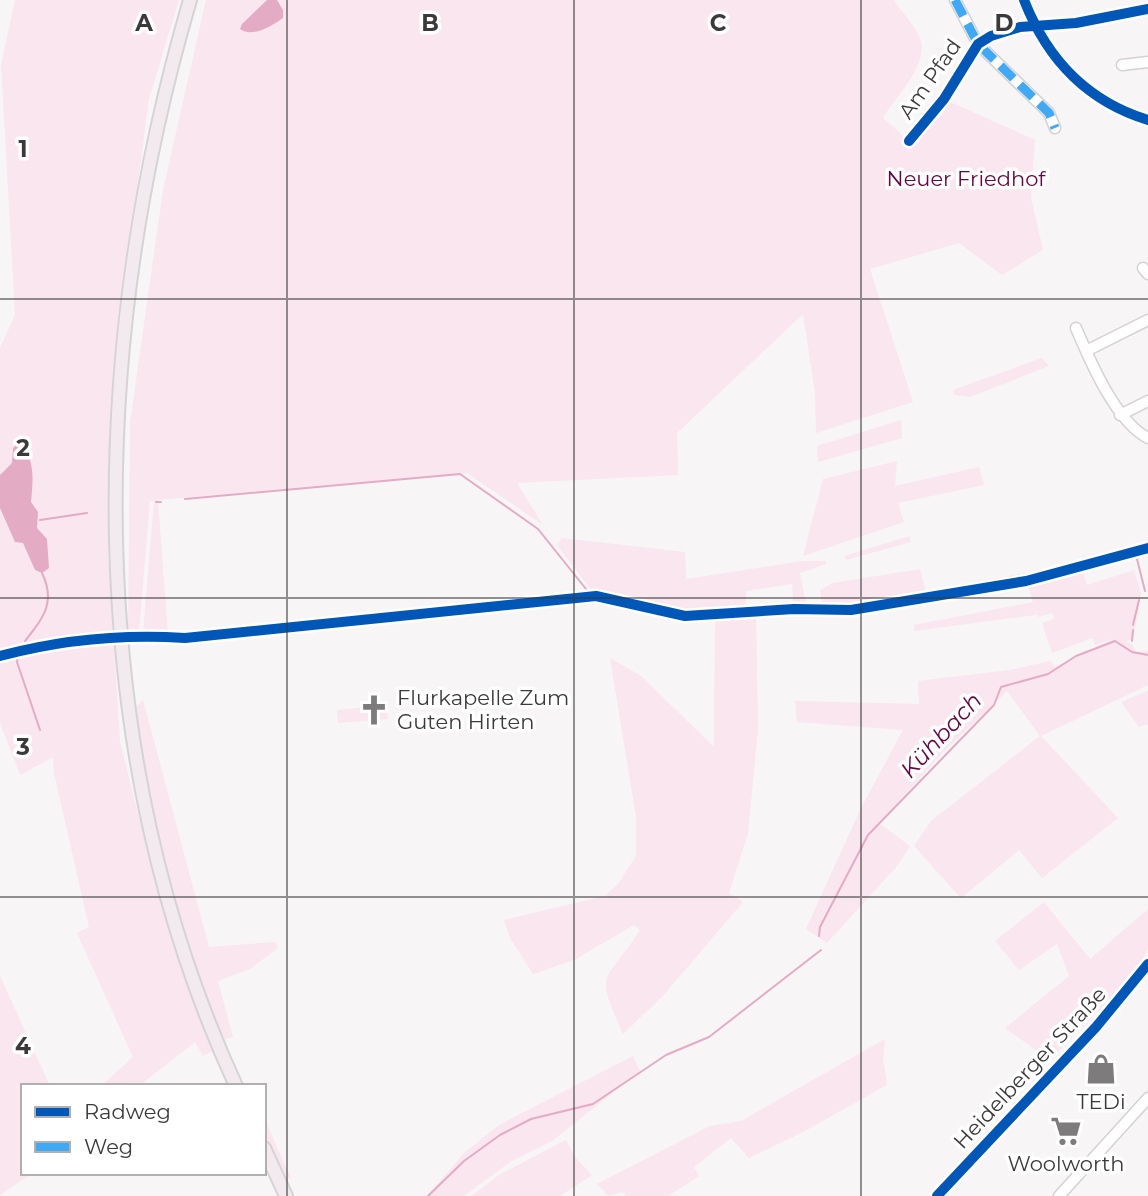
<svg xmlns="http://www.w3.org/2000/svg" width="1148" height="1196" font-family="Montserrat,sans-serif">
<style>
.green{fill:#f9e6ee}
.water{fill:#e4abc5}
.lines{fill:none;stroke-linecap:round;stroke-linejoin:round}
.stream{stroke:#e4abc5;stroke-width:2}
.minor-casing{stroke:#d4d2d3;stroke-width:13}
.major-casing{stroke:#d5d3d4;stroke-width:16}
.minor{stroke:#fefefe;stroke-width:10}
.major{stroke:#f2eaee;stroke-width:12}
.quiet{stroke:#3fa9f5;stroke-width:9;stroke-dasharray:18 9;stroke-linecap:butt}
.cycleway-casing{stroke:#fff;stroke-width:15}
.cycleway{stroke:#0057b8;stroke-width:10}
.grid{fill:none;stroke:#3b393a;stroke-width:2;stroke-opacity:0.55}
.labels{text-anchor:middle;stroke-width:7;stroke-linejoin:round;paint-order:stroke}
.street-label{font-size:21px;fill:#3b393a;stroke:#fff}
.park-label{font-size:21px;fill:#670441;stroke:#fff}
.poi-label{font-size:21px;fill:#3b393a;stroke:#fff}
.water-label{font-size:23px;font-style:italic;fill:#660440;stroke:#fff}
.grid-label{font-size:23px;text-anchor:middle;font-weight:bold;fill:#3b393a;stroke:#fff;stroke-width:7;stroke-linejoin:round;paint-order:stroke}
</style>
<rect width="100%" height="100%" fill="#f8f5f6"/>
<!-- green -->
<path class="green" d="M15 0H179L149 99 113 374 108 554 120 741 156 887 179 961 213 1051 203 1056 195 1042 139 1086H101L133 1057 77 933 89 927 54 773 53 757 20 775 0 723V659L51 647 54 641 30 642 0 651V348L15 315 1 65Z
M206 0H894C901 11 917 28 921 41 927 68 895 97 883 118L909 141 944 99 1035 140 1031 198 1043 250 1002 275 959 243 870 269 913 402 816 433 815 392 803 314 677 433 678 475 517 483 543 525 467 473 158 500 168 636H145L143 633 154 501H150L139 632 128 636 130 423 163 190Z
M1042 358 1049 366 970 397 954 395 953 390Z
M901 420 902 438 818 462 817 446Z
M897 461 895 486 979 467 984 485 898 503 904 522 803 556 823 479Z
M909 536 911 542 846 560 845 556 851 554Z
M562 538 685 552 686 579 802 561H825L826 564 800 573 807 609H794L792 584 746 591V612L756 611 758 729 748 833 729 893 743 902 662 997 623 1034C593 966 605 986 640 930L634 925 574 960 533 974 510 938 504 920 605 896 618 884 636 856V817L610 658 641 676 714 747 715 616 673 614 622 600 596 596 557 545Z
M920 569 927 596 878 607 823 609 820 590 833 583Z
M1134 570 1141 593 1133 640 1125 641 1132 644 1136 652 1148 651V685L1041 736 1118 818 1042 878 1019 850 961 898 914 846 931 821 1040 736 1007 691 944 751 879 823 910 846 897 866 827 943 806 929 860 810 903 730 797 722 795 701 919 704 918 681 1010 670 1050 661 1055 667 1115 638 1095 645 1093 638 1052 653 1042 623 1054 619 1052 613 1038 617 1035 608 1036 615 914 631V625L1033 602 1028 585 1083 572 1087 585Z
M996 588 994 590 913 607V602L941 594Z
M1148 691V724L1139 727 1121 702Z
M143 700 209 947 275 942 278 948 250 969 218 981 233 1037 220 1041 201 990 160 851 134 709Z
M387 705 388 719 338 723 337 710Z
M1044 902 1090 959 1148 909V949L1144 957 1106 1003 1050 1060 1005 1028 1069 976 1057 944 1019 970 995 941Z
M0 976 50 1086H23V1173H33L0 1195Z
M885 1039 883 1058 887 1085 803 1132 749 1158 731 1138 694 1167 699 1176 668 1196H626L622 1192 609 1196 597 1184 710 1126 741 1121Z
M633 1056 640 1071 552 1141 510 1162 464 1196H427L464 1153 499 1125Z
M264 1118 291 1178 281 1179 264 1142Z
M566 1140 575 1157 592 1175 560 1196H471L499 1175Z"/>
<!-- water -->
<path class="water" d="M267 0H277L283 10V18C272 26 252 38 240 29L242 24Z
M18 443C36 457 33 480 31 502L38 512 37 528 47 539 49 568 42 573 35 570 23 543 15 542 0 508V475L12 463 13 448Z"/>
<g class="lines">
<!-- stream -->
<path class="stream" d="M185 499 460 474 538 529 590 594
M156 502H161
M40 520 87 513
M1137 559 1145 591
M930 591 1086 564
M603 594 677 612
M830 607 878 604 921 595
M686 612 743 609
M1133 625 1139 600
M25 641C44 617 56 602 42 573
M1132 641 1133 630
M18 655 17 662 40 730
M819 936 820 927 868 835 994 705 1001 687 1048 674 1076 656 1115 641 1132 652 1148 655
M428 1196 464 1161 500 1135 531 1119 593 1104 666 1055 709 1037 821 950"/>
<!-- minor casing -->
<g class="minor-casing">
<path id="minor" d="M955 0 978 44 1049 113 1055 128
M1024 0C1047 59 1086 101 1148 120
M1122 65 1148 62
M909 141 944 99 978 44 991 36 1020 27 1076 23 1148 9
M1143 268 1148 274
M1076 328C1090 361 1116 422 1148 438
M1088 350 1148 320
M1120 415 1148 401
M937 1196 1096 1027 1148 964
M1059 1196 1148 1098"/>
</g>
<!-- major casing -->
<g class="major-casing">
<path id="major" d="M190 0C87 352 81 749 236 1086
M264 1148 286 1196"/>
</g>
<!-- minor -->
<use href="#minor" class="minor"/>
<!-- major -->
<use href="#major" class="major"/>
<!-- quiet -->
<path class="quiet" d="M955 0 978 44 1049 113 1055 128"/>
<!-- cycleway casing -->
<g class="cycleway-casing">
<path id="cycleway" d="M1024 0C1047 59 1086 101 1148 120
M909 141 944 99 978 44 991 36 1020 27 1076 23 1148 9
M0 656C60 640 123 634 185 638L596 596 685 616 794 609 851 610 1026 581 1148 548
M937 1196 1096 1027 1148 964"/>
</g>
<!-- cycleway -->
<use href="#cycleway" class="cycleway"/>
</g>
<!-- grid -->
<path class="grid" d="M287 0V1196M574 0V1196M861 0V1196M0 299H1148M0 598H1148M0 897H1148"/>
<!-- icons -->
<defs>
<g id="church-bare" transform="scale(2.415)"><path d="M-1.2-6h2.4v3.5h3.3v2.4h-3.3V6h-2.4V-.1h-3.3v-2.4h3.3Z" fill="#7d7b7c" stroke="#fff" stroke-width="2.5" paint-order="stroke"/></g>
<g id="shop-bare" transform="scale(2.415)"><path d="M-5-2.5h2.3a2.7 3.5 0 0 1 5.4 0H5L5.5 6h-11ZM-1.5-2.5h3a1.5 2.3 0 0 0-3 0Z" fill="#7d7b7c" stroke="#fff" stroke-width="2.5" paint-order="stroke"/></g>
<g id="supermarket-bare" transform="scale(2.415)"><path d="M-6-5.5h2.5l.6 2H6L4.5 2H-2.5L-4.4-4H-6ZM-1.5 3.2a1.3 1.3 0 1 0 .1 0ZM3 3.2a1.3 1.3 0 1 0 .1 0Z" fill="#7d7b7c" stroke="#fff" stroke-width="2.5" paint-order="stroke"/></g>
</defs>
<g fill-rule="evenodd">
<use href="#church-bare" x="374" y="710"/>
<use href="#shop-bare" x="1101" y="1069"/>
<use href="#supermarket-bare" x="1066" y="1131"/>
</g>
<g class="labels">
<!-- street labels -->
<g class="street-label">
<text transform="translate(930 79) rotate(-55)" y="7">Am Pfad</text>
<text transform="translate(1030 1068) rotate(-47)" y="7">Heidelberger Straße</text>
</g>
<!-- park labels -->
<g class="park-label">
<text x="966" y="186">Neuer Friedhof</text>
</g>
<!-- poi labels -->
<g class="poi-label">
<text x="397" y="705" text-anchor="start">Flurkapelle Zum<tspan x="397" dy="24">Guten Hirten</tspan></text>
<text x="1101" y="1109">TEDi</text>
<text x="1066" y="1171">Woolworth</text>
</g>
<!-- water labels -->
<g class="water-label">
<text transform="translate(941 735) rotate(-47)" y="8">Kühbach</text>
</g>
</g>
<g class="grid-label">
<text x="144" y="31">A</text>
<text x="430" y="31">B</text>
<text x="718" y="31">C</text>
<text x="1004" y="31">D</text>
<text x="23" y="157">1</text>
<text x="23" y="456">2</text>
<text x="23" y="755">3</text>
<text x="23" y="1054">4</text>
</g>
<!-- legend -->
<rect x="21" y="1084" width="245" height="91" fill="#ffffff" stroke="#b1b0b0" stroke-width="2"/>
<rect x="35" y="1107" width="35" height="10" fill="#0057b8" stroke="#b1b0b0" stroke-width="2"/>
<text x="84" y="1119" font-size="21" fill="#3b393a">Radweg</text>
<rect x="35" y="1142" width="35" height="10" fill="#3fa9f5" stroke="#b1b0b0" stroke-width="2"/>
<text x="84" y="1154" font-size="21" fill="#3b393a">Weg</text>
</svg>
